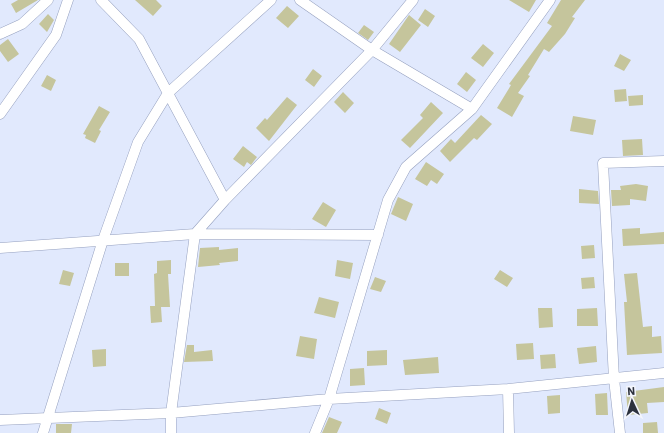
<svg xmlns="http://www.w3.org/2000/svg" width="664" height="433" font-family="'IBM Plex Sans',sans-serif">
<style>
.building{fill:#c5c59c}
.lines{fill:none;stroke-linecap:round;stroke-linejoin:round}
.minor-casing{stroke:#95a0bf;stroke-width:11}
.minor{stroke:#fff;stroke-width:10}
</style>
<rect width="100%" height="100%" fill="#e1e9fd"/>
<!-- building -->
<path class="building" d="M18 0H38L16 13 11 4Z
M135 0H156L162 6 153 16Z
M509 0H536L529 12Z
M561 0H585L572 17 575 18 565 34 549 52 544 49 528 75 530 76 518 93 524 96 512 117 497 108 511 85 509 84 552 26 547 23Z
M287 6 299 16 288 28 276 18Z
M425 9 435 16 428 27 418 20Z
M48 14 54 20 47 32 39 24Z
M409 15 421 25 400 52 389 44Z
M364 25 374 32 368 40 358 33Z
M8 39 19 54 8 62 0 51V45Z
M483 44 494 53 483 67 471 58Z
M620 54 631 60 624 71 614 66Z
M313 69 322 76 314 87 305 80Z
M466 72 476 80 467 92 457 84Z
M47 75 56 80 51 91 41 86Z
M626 89 627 101 615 102 614 90Z
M343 92 354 103 345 113 334 102Z
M643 95V105L629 106 628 96Z
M287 97 297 105 269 141 256 128 265 118 267 120Z
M431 102 443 113 410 148 401 140 423 118 420 115Z
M99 106 110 112 99 130 101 131 95 143 85 138 86 135 83 134Z
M481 115 492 124 477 140 474 138 450 162 440 151 451 139 455 143Z
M573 116 596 120 593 135 570 131Z
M642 139 643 155 623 156 622 140Z
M243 146 257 157 251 165 247 162 244 167 233 159Z
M426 162 444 174 437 184 431 180 427 186 415 179Z
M636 184 648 186 646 201 630 199V205L612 206 611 190H621L620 186Z
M579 189 598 191 599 204 579 203Z
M398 197 413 204 406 221 391 214Z
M323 202 336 210 326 227 312 219Z
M640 228V234L664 232V244L623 246 622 229Z
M594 245 595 258 582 259 581 246Z
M219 247V250L238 248V261L219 263 220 265 198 267 200 248Z
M171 260V274H168L170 307H161L162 322 151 323 150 306H155L154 274 157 273V261Z
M337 260 353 263 350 279 335 276Z
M115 263H129V276H115Z
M63 270 74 273 70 286 59 284Z
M500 270 513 278 507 287 494 279Z
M637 273 643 327 652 326V337L661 336 662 353 627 355 624 302H627L624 274Z
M375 277 386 281 381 292 370 289Z
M594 277 595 288 582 289 581 278Z
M319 297 339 302 335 318 314 313Z
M538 308H552L553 327 539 328Z
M597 308 598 326H577V309Z
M300 336 317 339 314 359 296 356Z
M533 343 534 359 517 360 516 344Z
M187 345H194V352L212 350 213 361 184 362Z
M596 346 597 362 579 364 577 348Z
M106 349V366L93 367 92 350Z
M387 350V365L367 366V351Z
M555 354 556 368 541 369 540 355Z
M438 357 439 373 405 375 403 360Z
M364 368 365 385 350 386V369Z
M664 387V402L647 403 648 413 628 415 626 392Z
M607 393 608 415H596L595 394Z
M560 395V413L548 414 547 396Z
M379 408 391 413 387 424 375 419Z
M329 417 342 422 337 433H322Z
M657 422 658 433H643V423Z
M56 424H72L71 433H56Z"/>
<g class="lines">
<!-- minor casing -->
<g class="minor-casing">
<path id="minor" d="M101 0 139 39 225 200
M300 0 372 50 472 109
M0 34 22 24 48 0
M0 114 56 35 68 0
M0 248 195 234 378 235
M508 389 509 433
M0 420 171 413 329 399 508 389 664 373
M43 433 103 240 138 142 168 93 271 0
M171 433V413L195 234 225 200 372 50 413 0
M315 433 329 399 388 200 406 167 472 109 550 0
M620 433 614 379 603 163 664 161"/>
</g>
<!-- minor -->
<use href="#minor" class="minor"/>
</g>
<!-- north arrow -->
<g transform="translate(632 401) rotate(356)" stroke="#f4f6fd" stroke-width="3" paint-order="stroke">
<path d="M0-3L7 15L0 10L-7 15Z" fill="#2d323e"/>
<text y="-6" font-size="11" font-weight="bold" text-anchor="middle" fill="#2d323e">N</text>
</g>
</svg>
